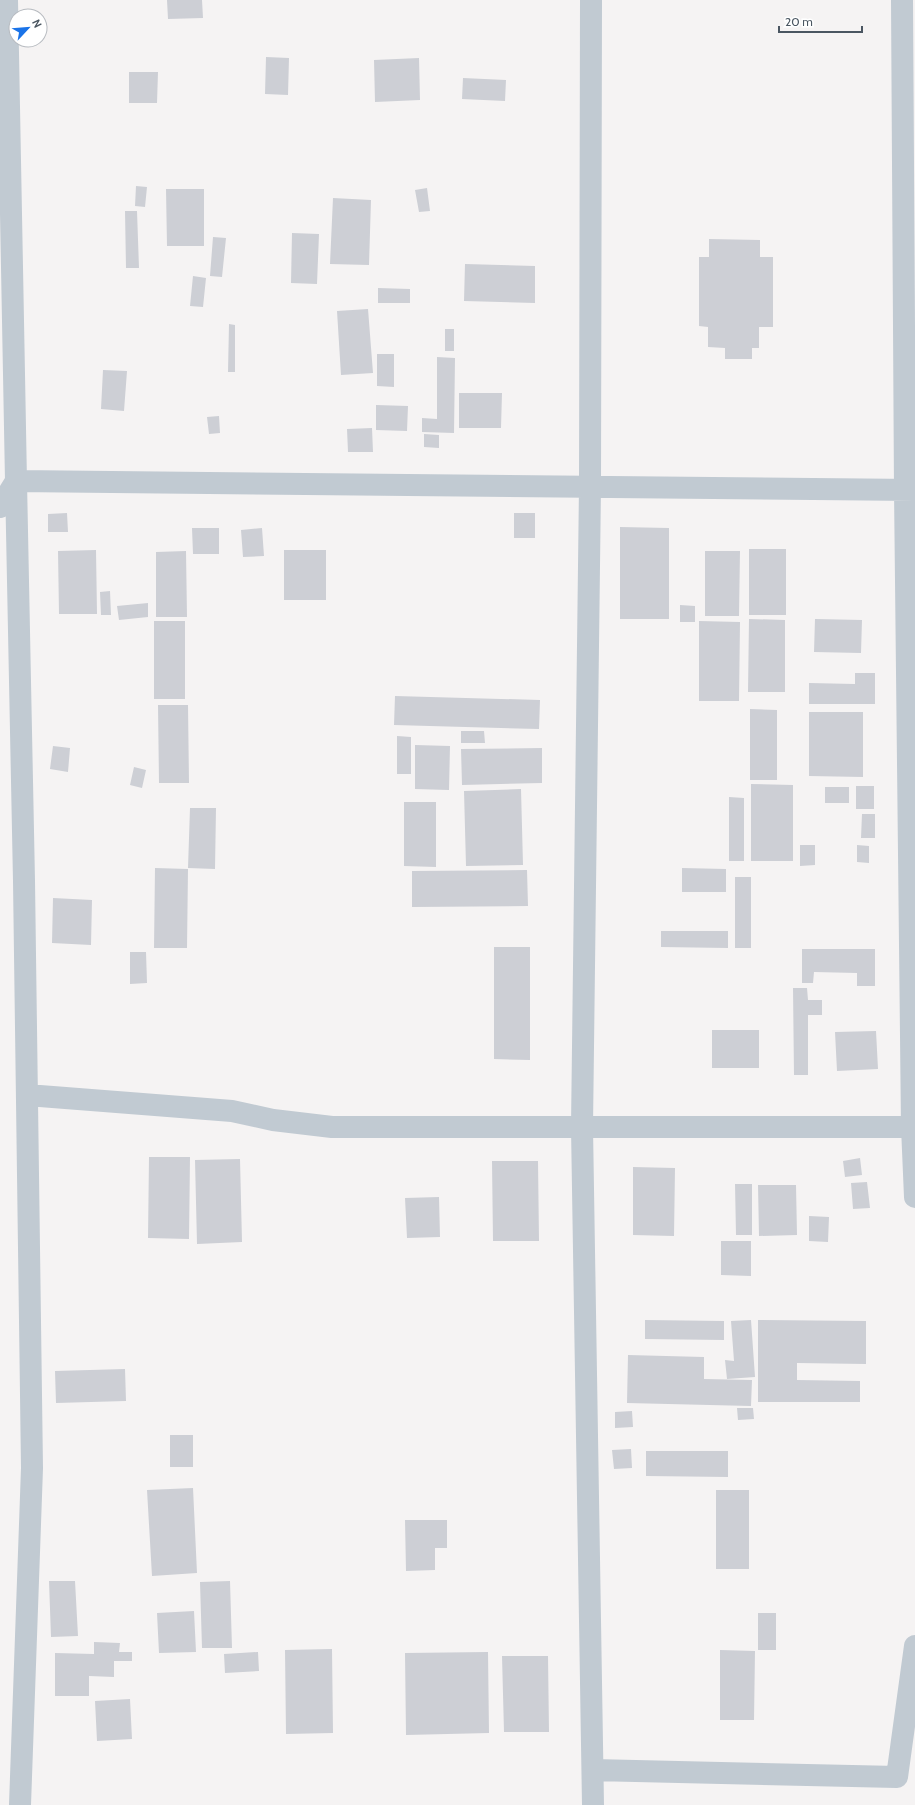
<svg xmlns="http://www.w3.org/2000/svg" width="915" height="1805" font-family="Cabin,sans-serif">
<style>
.building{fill:#cdcfd5}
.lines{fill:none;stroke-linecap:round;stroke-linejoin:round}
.minor{stroke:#c1cad2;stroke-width:22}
</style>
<rect width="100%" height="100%" fill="#f5f3f3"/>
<!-- building -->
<path class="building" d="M167 0H202L203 18 168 19Z
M266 57 289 58 288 95 265 94Z
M419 58 420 100 375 102 374 60Z
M129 72H158L157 103H129Z
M463 78 506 80 505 101 462 99Z
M136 186 147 187 145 207 135 206Z
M427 188 430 211 419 212 415 190Z
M166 189H204V246H167Z
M333 198 371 200 369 265 330 264Z
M125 211H137L139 268H126Z
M292 233 319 234 317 284 291 283Z
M213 237 226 238 222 277 210 276Z
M709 239 760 240V257H773V327H759V348H752V359H725V348L708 347V327L699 326V257H709Z
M465 264 535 266V303L464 301Z
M193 276 206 278 203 307 190 306Z
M378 288 410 289V303H378Z
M368 309 373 373 341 375 337 311Z
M229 324 235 325V372H228Z
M445 329H454V351H445Z
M377 354H394V387L377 386Z
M437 357 455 358 454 433 422 432V418L437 419Z
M103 370 127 371 124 411 101 409Z
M459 393H502L501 428H459Z
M376 405 408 406 407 431 376 430Z
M219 416 220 433 209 434 207 417Z
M372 428 373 452H348L347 429Z
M424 434 439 435V448L424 447Z
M67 513 68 532H48V514Z
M514 513H535V538H514Z
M620 527 669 528V619H620Z
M192 528H219V554H193Z
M262 528 264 556 243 557 241 530Z
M749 549H786V615H749Z
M96 550 97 614H59L58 551Z
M284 550H326V600H284Z
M186 551 187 617H156V552Z
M705 551H740L739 616H705Z
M110 591 111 615H101L100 592Z
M148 603V617L119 620 117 606Z
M680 605 695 606V622H680Z
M749 619 785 620V692H748Z
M815 619 862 620 861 653 814 652Z
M154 621H185V699H154Z
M699 621 740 622 739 701H699Z
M855 673H875V704H809V683L855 684Z
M395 696 540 700 539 729 394 725Z
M158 705H188L189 783H159Z
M750 709 777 710V780H750Z
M809 712H863V777L809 776Z
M461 731H484L485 743H461Z
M397 736 411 737V774H397Z
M415 745 450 746 449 790 415 789Z
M53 746 70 748 68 772 50 769Z
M542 748V783L462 785 461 749Z
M134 767 146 770 142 788 130 785Z
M751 784 793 785V861H751Z
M856 786H874V809H856Z
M825 787H849V803H825Z
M521 789 523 865 466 866 464 791Z
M729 797 744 798V861H729Z
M404 802H436V867L404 866Z
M190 808H216L215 869 188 868Z
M862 814H875V838H861Z
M800 845H815V865L800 866Z
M857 845 869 846V863L857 862Z
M155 868 188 869 187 948H154Z
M682 868 726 869V892H682Z
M527 870 528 906 412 907V871Z
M735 877H751V948H735Z
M53 898 92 900 91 945 52 943Z
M661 931H728V948L661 947Z
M494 947H530V1060L494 1059Z
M802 949H875V986H857V973L814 972 813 983H802Z
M130 952H146L147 983 130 984Z
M793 988H807L808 1000H822V1015H808V1075H794Z
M712 1030H759V1068H712Z
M876 1031 878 1069 837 1071 835 1032Z
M149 1157H190L189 1239 148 1238Z
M860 1158 862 1175 845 1177 843 1161Z
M240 1159 242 1242 197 1244 195 1160Z
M492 1161H538L539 1241H493Z
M633 1167 675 1168 674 1236 633 1235Z
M867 1182 870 1208 853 1209 851 1183Z
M735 1184H752V1235H736Z
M758 1185H796L797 1235 759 1236Z
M439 1197 440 1237 407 1238 405 1198Z
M809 1216 829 1217 828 1242 809 1241Z
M721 1241H751V1276L721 1275Z
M645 1320 724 1321V1340L645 1339Z
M751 1320 755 1377 727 1379 725 1360 734 1361 731 1321Z
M758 1320 866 1321V1364L797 1363V1380L860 1381V1402H758Z
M628 1355 704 1357V1379L752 1380 751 1406 627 1403Z
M125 1369 126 1401 56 1403 55 1371Z
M737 1408H753L754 1419 738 1420Z
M632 1411 633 1427 615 1428V1412Z
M170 1435H193V1467H170Z
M631 1449 632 1468 614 1469 612 1450Z
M646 1451H728V1477L646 1476Z
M193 1488 197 1573 152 1576 147 1490Z
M716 1490H749V1569H716Z
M405 1520H447V1548H435V1570L406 1571Z
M49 1581H75L78 1636 51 1637Z
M230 1581 232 1648H202L200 1582Z
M194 1611 196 1652 159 1653 157 1613Z
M758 1613H776V1650H758Z
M94 1642 120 1643 119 1652H132V1661H114V1677L89 1676V1696H55V1653L94 1654Z
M332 1649 333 1733 286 1734 285 1650Z
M720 1650 755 1651 754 1720H720Z
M258 1652 259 1671 225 1673 224 1654Z
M488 1652 489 1733 406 1735 405 1653Z
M502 1656H548L549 1732H504Z
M130 1699 132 1739 97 1741 95 1701Z"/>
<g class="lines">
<!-- minor -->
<path class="minor" d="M591 0 590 486 582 1127 593 1805
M902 0 905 490 912 1127 915 1197
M0 507 16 481 7 0
M27 1095 232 1111 273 1120 332 1127H915
M593 1770 897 1777 915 1646
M20 1805 32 1468 24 881 16 481 915 490"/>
</g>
<!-- north arrow -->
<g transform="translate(28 28) rotate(64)"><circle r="19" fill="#ffffff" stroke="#b7bbc0"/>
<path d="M0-3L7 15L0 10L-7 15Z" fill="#1a73e8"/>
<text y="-6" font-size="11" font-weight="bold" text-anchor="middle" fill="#4a5661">N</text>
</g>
<!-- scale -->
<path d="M779 26v6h83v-6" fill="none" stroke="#4a5661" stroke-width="2"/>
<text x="785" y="26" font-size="12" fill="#4a5661" stroke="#ffffff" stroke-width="3" paint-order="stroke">20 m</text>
</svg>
